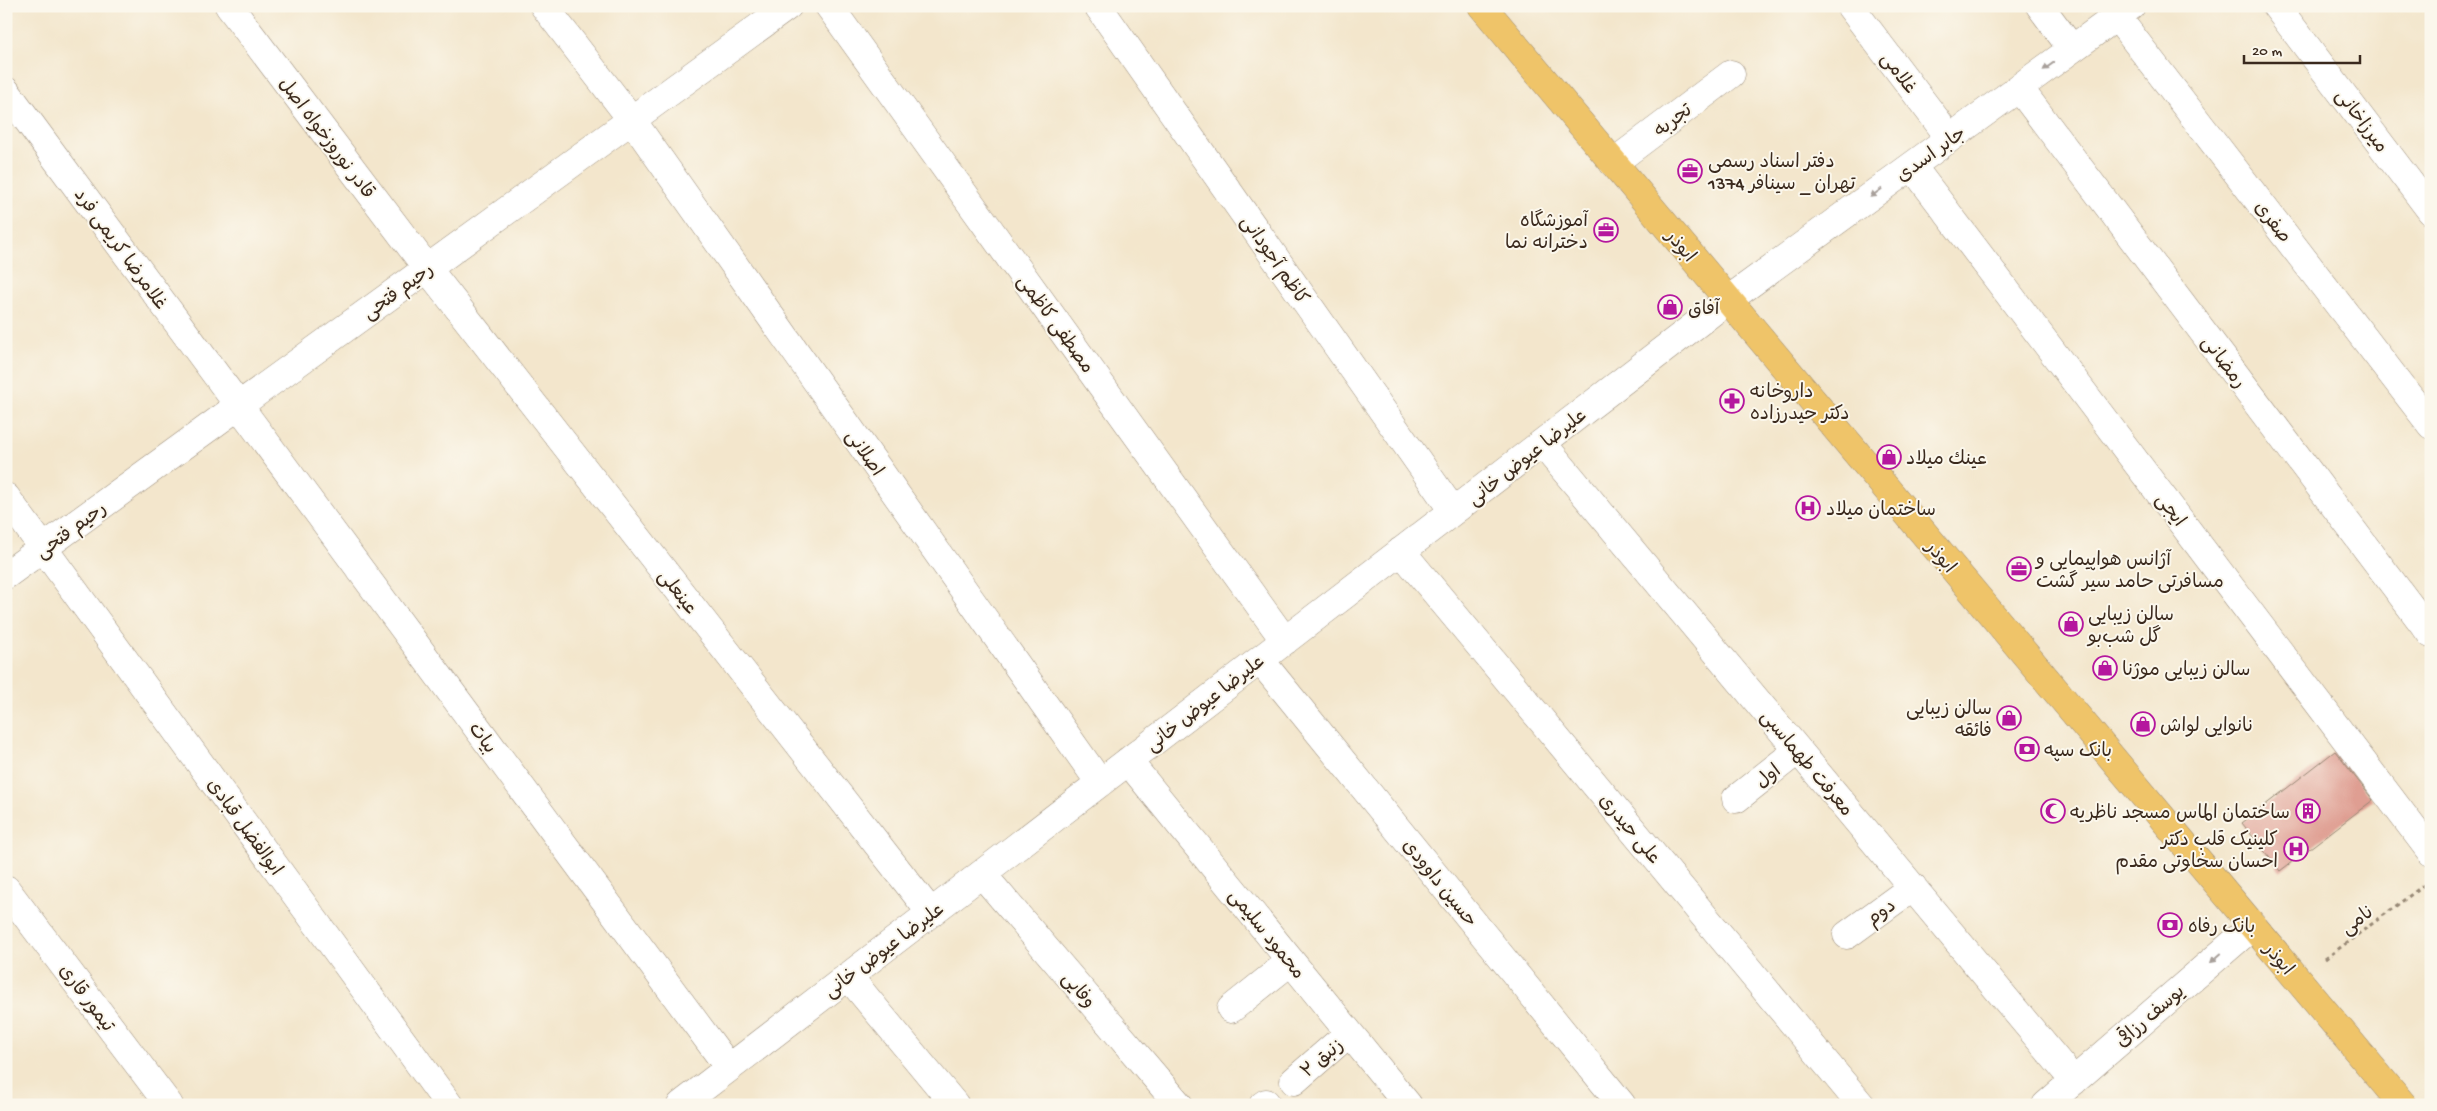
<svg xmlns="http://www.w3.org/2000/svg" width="2437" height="1111" font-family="'Gochi Hand','Playpen Sans Arabic',sans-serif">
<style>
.building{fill:#df9e92}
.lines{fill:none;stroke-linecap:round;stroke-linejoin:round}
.minor-casing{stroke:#978875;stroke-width:29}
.major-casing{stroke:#978875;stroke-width:29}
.path{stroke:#978875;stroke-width:3;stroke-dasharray:4 4;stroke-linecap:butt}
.minor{stroke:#fff;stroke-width:28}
.major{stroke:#efc469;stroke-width:28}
.oneway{fill:#a79f9a}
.labels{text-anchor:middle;stroke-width:4;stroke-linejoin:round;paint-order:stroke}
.street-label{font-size:19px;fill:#3b2a1e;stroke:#fbf7ec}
.poi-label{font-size:19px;fill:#3b2a1e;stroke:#fbf7ec;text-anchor:start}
</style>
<rect width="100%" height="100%" fill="#fbf7ec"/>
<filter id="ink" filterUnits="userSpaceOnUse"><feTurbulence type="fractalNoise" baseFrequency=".02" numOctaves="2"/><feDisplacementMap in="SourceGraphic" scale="10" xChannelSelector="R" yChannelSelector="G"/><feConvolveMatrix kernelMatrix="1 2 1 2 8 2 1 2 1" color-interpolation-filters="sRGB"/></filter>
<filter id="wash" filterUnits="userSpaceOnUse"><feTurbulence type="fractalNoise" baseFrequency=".0096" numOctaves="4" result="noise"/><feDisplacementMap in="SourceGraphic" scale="20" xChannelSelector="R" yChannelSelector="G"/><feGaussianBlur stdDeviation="1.12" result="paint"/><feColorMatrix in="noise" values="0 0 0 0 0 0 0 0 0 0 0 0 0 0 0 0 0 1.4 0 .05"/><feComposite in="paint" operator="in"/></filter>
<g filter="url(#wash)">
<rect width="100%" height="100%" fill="#f3e6cc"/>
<g id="blocks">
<!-- building -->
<path class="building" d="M2335 751 2373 800 2280 871 2242 823Z"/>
</g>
</g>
<g filter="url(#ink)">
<use href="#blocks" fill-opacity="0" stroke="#978875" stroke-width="1"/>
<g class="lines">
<!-- minor casing -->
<g class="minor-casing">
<path id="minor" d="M229 6 427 268 931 913
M544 6 632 120 1100 783
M829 6 1285 641
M1098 6 1453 511
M1850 6 1950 138
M2040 6 2072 49
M2276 6 2431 211
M2117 17 2431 425
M2019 88 2431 634
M6 91 729 1068
M1613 163 1731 74
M1912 166 2431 852
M1542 443 2074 1081
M6 497 449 1105
M1401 551 1861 1105
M6 575 788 6
M1260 660 1622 1105
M1128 761 1408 1105
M1736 799 1798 750
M982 874 1179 1105
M6 889 169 1105
M1847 935 1913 887
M848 976 955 1105
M1231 1009 1291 961
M1294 1081 1349 1033
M681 1105 1728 300 2131 6
M1263 1105 1266 1103
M2046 1105 2253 926"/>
</g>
<!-- major casing -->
<g class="major-casing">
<path id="major" d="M1482 6 2403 1105"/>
</g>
<!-- path -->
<path class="path" d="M2325 959 2424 885"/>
<!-- minor -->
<use href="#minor" class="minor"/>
<!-- major -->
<use href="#major" class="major"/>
</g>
<!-- one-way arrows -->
<defs><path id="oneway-solid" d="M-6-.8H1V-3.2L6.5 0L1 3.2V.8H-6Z" transform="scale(1.25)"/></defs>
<g class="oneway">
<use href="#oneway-solid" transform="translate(2049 66) rotate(144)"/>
<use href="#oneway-solid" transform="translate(1876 193) rotate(144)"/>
<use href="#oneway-solid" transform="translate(2216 958) rotate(139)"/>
</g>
</g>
<!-- icons -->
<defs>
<g id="office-ring" transform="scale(1.25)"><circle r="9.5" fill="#fbf7ec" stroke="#b5179e" stroke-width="1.5"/><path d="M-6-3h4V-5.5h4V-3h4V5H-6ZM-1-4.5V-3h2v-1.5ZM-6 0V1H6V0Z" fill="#b5179e"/></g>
<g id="shop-ring" transform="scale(1.25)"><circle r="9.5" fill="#fbf7ec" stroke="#b5179e" stroke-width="1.5"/><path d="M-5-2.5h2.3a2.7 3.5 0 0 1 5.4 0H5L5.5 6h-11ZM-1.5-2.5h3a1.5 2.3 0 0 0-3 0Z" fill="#b5179e"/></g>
<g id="pharmacy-ring" transform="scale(1.25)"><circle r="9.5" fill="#fbf7ec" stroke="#b5179e" stroke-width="1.5"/><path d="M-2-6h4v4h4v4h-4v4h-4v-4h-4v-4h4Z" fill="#b5179e"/></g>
<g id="hospital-ring" transform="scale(1.25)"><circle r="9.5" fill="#fbf7ec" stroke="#b5179e" stroke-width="1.5"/><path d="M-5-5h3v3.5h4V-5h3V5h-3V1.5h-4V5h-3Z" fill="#b5179e"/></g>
<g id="bank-ring" transform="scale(1.25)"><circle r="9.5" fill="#fbf7ec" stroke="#b5179e" stroke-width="1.5"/><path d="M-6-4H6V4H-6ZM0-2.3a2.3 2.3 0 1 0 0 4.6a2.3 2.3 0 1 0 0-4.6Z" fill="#b5179e"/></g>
<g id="mosque-ring" transform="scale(1.25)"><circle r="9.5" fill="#fbf7ec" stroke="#b5179e" stroke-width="1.5"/><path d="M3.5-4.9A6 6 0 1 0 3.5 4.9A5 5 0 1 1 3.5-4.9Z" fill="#b5179e"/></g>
<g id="building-ring" transform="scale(1.25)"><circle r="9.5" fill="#fbf7ec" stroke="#b5179e" stroke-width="1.5"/><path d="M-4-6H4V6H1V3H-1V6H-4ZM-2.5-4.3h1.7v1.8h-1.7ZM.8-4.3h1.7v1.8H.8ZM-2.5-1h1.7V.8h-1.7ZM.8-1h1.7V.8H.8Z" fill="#b5179e"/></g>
</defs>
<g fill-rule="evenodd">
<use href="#office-ring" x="1690" y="171"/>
<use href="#office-ring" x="1606" y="230"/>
<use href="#shop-ring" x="1670" y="307"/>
<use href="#pharmacy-ring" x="1732" y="401"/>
<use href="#shop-ring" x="1889" y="457"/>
<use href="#hospital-ring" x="1808" y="508"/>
<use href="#office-ring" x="2019" y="569"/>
<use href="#shop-ring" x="2071" y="624"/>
<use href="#shop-ring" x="2105" y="668"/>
<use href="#shop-ring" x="2009" y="718"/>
<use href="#shop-ring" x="2143" y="724"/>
<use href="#bank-ring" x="2027" y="749"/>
<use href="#mosque-ring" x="2053" y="811"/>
<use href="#building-ring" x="2308" y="811"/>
<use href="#hospital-ring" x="2296" y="849"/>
<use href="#bank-ring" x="2170" y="925"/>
</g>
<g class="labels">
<!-- street labels -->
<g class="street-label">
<text transform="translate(1900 72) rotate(53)" y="7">غلامی</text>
<text transform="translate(1672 119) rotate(-37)" y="7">تجربه</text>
<text transform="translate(2363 120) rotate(53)" y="7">میرزاخانی</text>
<text transform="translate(328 137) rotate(53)" y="7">قادر نوروزخواه اصل</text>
<text transform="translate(1930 153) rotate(-36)" y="7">جابر اسدی</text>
<text transform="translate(2274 221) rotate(52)" y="7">صفری</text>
<text transform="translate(1682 245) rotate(50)" y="7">ابوذر</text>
<text transform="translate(122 248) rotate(54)" y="7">غلامرضا کریمی فرد</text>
<text transform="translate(1276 259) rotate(55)" y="7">کاظم آجودانی</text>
<text transform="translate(397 290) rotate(-36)" y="7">رحیم فتحی</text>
<text transform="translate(1057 323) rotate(54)" y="7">مصطفی کاظمی</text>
<text transform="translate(2225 361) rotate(53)" y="7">رمضانی</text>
<text transform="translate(866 452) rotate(55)" y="7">اصلانی</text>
<text transform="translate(1526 456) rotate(-38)" y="7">علیرضا عیوض خانی</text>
<text transform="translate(2172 509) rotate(53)" y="7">ایجی</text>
<text transform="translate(70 529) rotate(-36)" y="7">رحیم فتحی</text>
<text transform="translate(1942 556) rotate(50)" y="7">ابوذر</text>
<text transform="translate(679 591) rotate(52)" y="7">عینعلی</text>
<text transform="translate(1204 702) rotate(-38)" y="7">علیرضا عیوض خانی</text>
<text transform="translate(484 737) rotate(54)" y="7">بیات</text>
<text transform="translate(1808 762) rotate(50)" y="7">معرفت طهماسبی</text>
<text transform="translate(1767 775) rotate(-38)" y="7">اول</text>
<text transform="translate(246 826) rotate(54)" y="7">ابوالفضل قبادی</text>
<text transform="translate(1631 828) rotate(50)" y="7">علی حیدری</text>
<text transform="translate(1441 882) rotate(51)" y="7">حسین داوودی</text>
<text transform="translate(1880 911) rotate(-36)" y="7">دوم</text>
<text transform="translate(2356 919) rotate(-37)" y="7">نامی</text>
<text transform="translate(1268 933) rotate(51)" y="7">محمود سلیمی</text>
<text transform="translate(883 949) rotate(-37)" y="7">علیرضا عیوض خانی</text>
<text transform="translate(2280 958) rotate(50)" y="7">ابوذر</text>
<text transform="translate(1080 989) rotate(50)" y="7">وفایی</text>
<text transform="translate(88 997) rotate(53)" y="7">تیمور قاری</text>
<text transform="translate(2149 1015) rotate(-41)" y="7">یوسف رزاقی</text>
<text transform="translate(1321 1057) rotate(-40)" y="7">زنبق ۲</text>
</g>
<!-- poi labels -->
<g class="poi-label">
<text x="1708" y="167">دفتر اسناد رسمی<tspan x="1708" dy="22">1374 تهران _ سینافر</tspan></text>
<text x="1588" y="226" text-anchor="end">آموزشگاه<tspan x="1588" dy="22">دخترانه نما</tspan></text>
<text x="1688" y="314">آفاق</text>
<text x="1750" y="397">داروخانه<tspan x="1750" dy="22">دکتر حیدرزاده</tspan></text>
<text x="1906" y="464">عينك ميلاد</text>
<text x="1826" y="515">ساختمان میلاد</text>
<text x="2036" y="565">آژانس هواپیمایی و<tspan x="2036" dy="22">مسافرتی حامد سیر گشت</tspan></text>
<text x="2088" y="620">سالن زیبایی<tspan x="2088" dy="22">گل شب‌بو</tspan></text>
<text x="2122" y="675">سالن زیبایی موژنا</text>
<text x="1992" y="714" text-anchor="end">سالن زیبایی<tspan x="1992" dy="22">فائقه</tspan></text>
<text x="2160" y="731">نانوایی لواش</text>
<text x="2044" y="756">بانک سپه</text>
<text x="2070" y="818">مسجد ناظریه</text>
<text x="2290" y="818" text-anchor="end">ساختمان الماس</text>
<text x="2278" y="845" text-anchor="end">کلینیک قلب دکتر<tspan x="2278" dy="22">احسان سخاوتی مقدم</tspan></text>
<text x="2188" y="932">بانک رفاه</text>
</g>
</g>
<!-- margin -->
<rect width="2437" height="1111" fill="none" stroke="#fbf7ec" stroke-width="25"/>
<!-- scale -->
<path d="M2244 55v8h116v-8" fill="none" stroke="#3b2a1e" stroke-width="2.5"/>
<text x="2252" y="55" font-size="15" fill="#3b2a1e" stroke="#fbf7ec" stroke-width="4" paint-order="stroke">20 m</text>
</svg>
